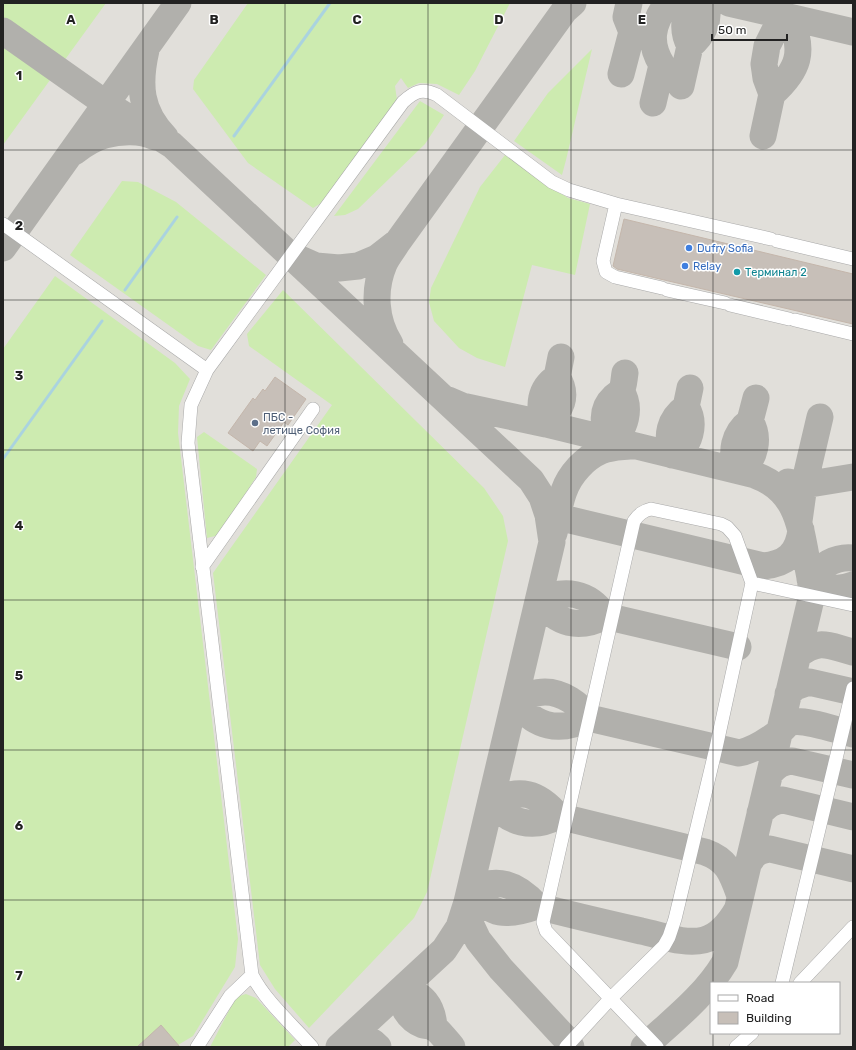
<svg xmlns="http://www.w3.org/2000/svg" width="856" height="1050" font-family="Rubik,sans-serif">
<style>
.airport{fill:#e1dfda;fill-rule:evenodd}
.grass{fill:#cdebb0}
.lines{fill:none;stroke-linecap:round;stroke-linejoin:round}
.stream{stroke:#aad3df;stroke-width:3}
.taxiway{stroke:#b1b0ac;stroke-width:27}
.building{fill:#c7bfb8;stroke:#c4b6ab}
.minor-casing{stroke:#a9a9a9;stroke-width:14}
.minor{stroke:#fff;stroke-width:13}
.grid{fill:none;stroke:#222;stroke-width:1;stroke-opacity:0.55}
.shop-dot{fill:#3f7fe0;stroke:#fff;stroke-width:1.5}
.culture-dot{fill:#0f9aa8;stroke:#fff;stroke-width:1.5}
.service-dot{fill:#5c6f8a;stroke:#fff;stroke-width:1.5}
.labels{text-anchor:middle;stroke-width:3;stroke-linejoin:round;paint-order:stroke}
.shop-label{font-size:11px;fill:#366cbe;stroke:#fff;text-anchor:start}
.culture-label{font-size:11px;fill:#0d838f;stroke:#fff;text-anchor:start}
.service-label{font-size:11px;fill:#4e5e75;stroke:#fff;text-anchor:start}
.grid-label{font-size:13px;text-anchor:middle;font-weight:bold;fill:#222;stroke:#fff;stroke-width:3;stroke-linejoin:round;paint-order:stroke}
</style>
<rect width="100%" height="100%" fill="#f2efe9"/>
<!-- airport -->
<path class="airport" d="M3 3H853V1047H3ZM711 983H839V1033H711Z"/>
<!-- grass -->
<path class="grass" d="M3 3H106L64 61 3 17Z
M248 3H510L475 71 459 95 437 84 419 83 408 88 401 78 395 86 397 100 321 203 313 208 248 163 193 89 194 80Z
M3 46 50 80 3 145Z
M592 49 566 160 562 175 514 141 548 93Z
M420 101 444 115 425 144 358 209 345 215 334 216Z
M505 155 568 198 590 204 575 275 532 265 505 367 477 358 459 348 434 321 429 302 431 288 480 187Z
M122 181 138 182 176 202 266 275 211 350 198 346 70 255Z
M55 276 175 363 190 379 179 406 178 433 238 939 235 967 193 1036 178 1045 161 1026 137 1047H3V349Z
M283 290 484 488 503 516 508 541 427 892 414 918 309 1028 275 989 260 965 213 573 332 405 249 346 247 334Z
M204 432 257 469 256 477 219 535 207 538 197 437Z
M246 994 256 998 295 1040 288 1047H210L236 997Z"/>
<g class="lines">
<!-- stream -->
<path class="stream" d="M234 136 330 3
M125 290 177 217
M3 459 102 321"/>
<!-- taxiway -->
<path class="taxiway" d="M729 3 853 32
M3 31 105 103 172 145 531 480 542 497 548 515 552 542 467 902 459 927 444 950 339 1047
M690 46C703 35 711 20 705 3
M146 50C138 85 140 111 165 137
M621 74 632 32 626 17 629 3
M681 86 690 46C682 31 683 16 694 3
M653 103 662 65C648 42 652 25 667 3
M763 136 772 94 766 78 764 64 767 46 774 32 781 24 790 18C805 51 799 70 772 94
M74 152C83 145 94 138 105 135 120 131 141 130 155 137
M3 248 178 3
M298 258 316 266 339 268 358 266 377 258 395 244
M390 344C375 320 373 290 384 264 387 257 393 250 397 243L564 11 573 3
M557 377C569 396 561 410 546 424 537 407 540 388 557 377L561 357
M621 391C631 407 627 431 609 440 603 426 601 409 613 398 615 395 619 394 621 391 624 387 624 378 625 373
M448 400 462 406 546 424 755 475C796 490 800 523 807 562 809 574 813 587 811 599L725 962C705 996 672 1021 644 1047
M686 407C696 423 691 447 672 455 666 436 669 419 686 407L690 388
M750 421C760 437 756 461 739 470 729 453 734 433 750 421L756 398
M788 482 804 485 853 477
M558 517 763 566C786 564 798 554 801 530
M799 521 804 485 820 417
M554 533C557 520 559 504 564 491 570 474 585 458 601 451 610 447 620 447 629 446
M853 558C835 556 821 566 810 579 821 588 839 591 853 585
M605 616C589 592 564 588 539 601 557 624 579 630 605 616L738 647
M798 655C821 638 828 646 853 652
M788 694 795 687 809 682 853 692
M589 718C580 704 562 692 545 692 535 692 525 696 515 700 534 728 560 733 589 718L739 753C752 751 767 741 778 733 783 730 786 724 792 722 805 719 839 731 853 734
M770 773C777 765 782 762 792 761L853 775
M760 813C767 806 772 801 783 800L853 817
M558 816C538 792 520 788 491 801 508 823 533 830 558 816L705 852C728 860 732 874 740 896
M748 864C755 853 758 851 770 849L853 869
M467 902 469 921 478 940 501 969 567 1040 571 1047
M537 906C517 884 497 876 470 891 492 916 506 917 537 906 571 915 606 923 641 931 661 935 684 945 704 940 719 936 730 922 737 910
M434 1028C433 1007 423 992 401 990 400 1005 408 1019 423 1025 427 1026 432 1026 435 1028 441 1033 447 1041 452 1047
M354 1047 353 1034C363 1036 371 1039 378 1047"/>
</g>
<!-- building -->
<path class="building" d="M624 219 853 274V324L617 269 613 266Z
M275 377 306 399 288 425 284 422 267 446 260 441 253 451 228 433 253 398 255 400 263 389 265 391Z
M161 1025 180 1047H137Z"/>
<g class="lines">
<!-- minor casing -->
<g class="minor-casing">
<path id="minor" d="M616 204 603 261 606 272 615 277 662 288
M3 224 207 370
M777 241 853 259
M667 290 725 303
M730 305 789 319
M795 320 853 334
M202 567 313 409
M782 983 853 688
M800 983 853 927
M197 1047 230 996 252 975
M312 1047C292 1024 266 1002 252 975L188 443 191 405 207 370 403 102C415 91 422 88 437 95L552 182 569 190 616 204 771 239
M566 1047 611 998 664 946 669 937 675 919 716 748 752 583 853 605
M657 1047 546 931 543 922 546 909 634 521C639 514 643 511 651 509L721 524 727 527 735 536 752 583
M736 1047 752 1033"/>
</g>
<!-- minor -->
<use href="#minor" class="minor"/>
</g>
<!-- grid -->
<path class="grid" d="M143 3V1047M285 3V1047M428 3V1047M571 3V1047M713 3V983M3 150H853M3 300H853M3 450H853M3 600H853M3 750H853M3 900H853M713 1033V1047"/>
<!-- markers -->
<g class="shop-dot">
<circle cx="689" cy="248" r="4"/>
<circle cx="685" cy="266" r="4"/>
</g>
<circle class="culture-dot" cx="737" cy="272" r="4"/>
<circle class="service-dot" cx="255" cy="423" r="4"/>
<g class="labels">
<!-- shop labels -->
<g class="shop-label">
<text x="697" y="252">Dufry Sofia</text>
<text x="693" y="270">Relay</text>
</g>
<!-- culture labels -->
<g class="culture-label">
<text x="745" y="276">Терминал 2</text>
</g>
<!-- service labels -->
<g class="service-label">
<text x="263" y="421">ПБС -<tspan x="263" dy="13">летище София</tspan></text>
</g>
</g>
<g class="grid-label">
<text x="71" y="24">A</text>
<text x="214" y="24">B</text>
<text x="357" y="24">C</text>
<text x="499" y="24">D</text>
<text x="642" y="24">E</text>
<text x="19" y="80">1</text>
<text x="19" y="230">2</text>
<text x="19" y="380">3</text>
<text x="19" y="530">4</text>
<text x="19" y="680">5</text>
<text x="19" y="830">6</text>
<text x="19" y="980">7</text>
</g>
<!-- border -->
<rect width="856" height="1050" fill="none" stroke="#222222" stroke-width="8"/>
<!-- legend -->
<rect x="710" y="982" width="130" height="52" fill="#ffffff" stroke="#a7a7a7"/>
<rect x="718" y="995" width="20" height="6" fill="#ffffff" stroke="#a7a7a7"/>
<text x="746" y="1002" font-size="12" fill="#222222">Road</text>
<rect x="718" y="1012" width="20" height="12" fill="#c7bfb8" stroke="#a7a7a7"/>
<text x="746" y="1022" font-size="12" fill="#222222">Building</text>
<!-- scale -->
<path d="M712 34v6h75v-6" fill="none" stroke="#222222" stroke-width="2"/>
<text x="718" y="34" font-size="12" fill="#222222" stroke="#ffffff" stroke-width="3" paint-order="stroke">50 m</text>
</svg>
